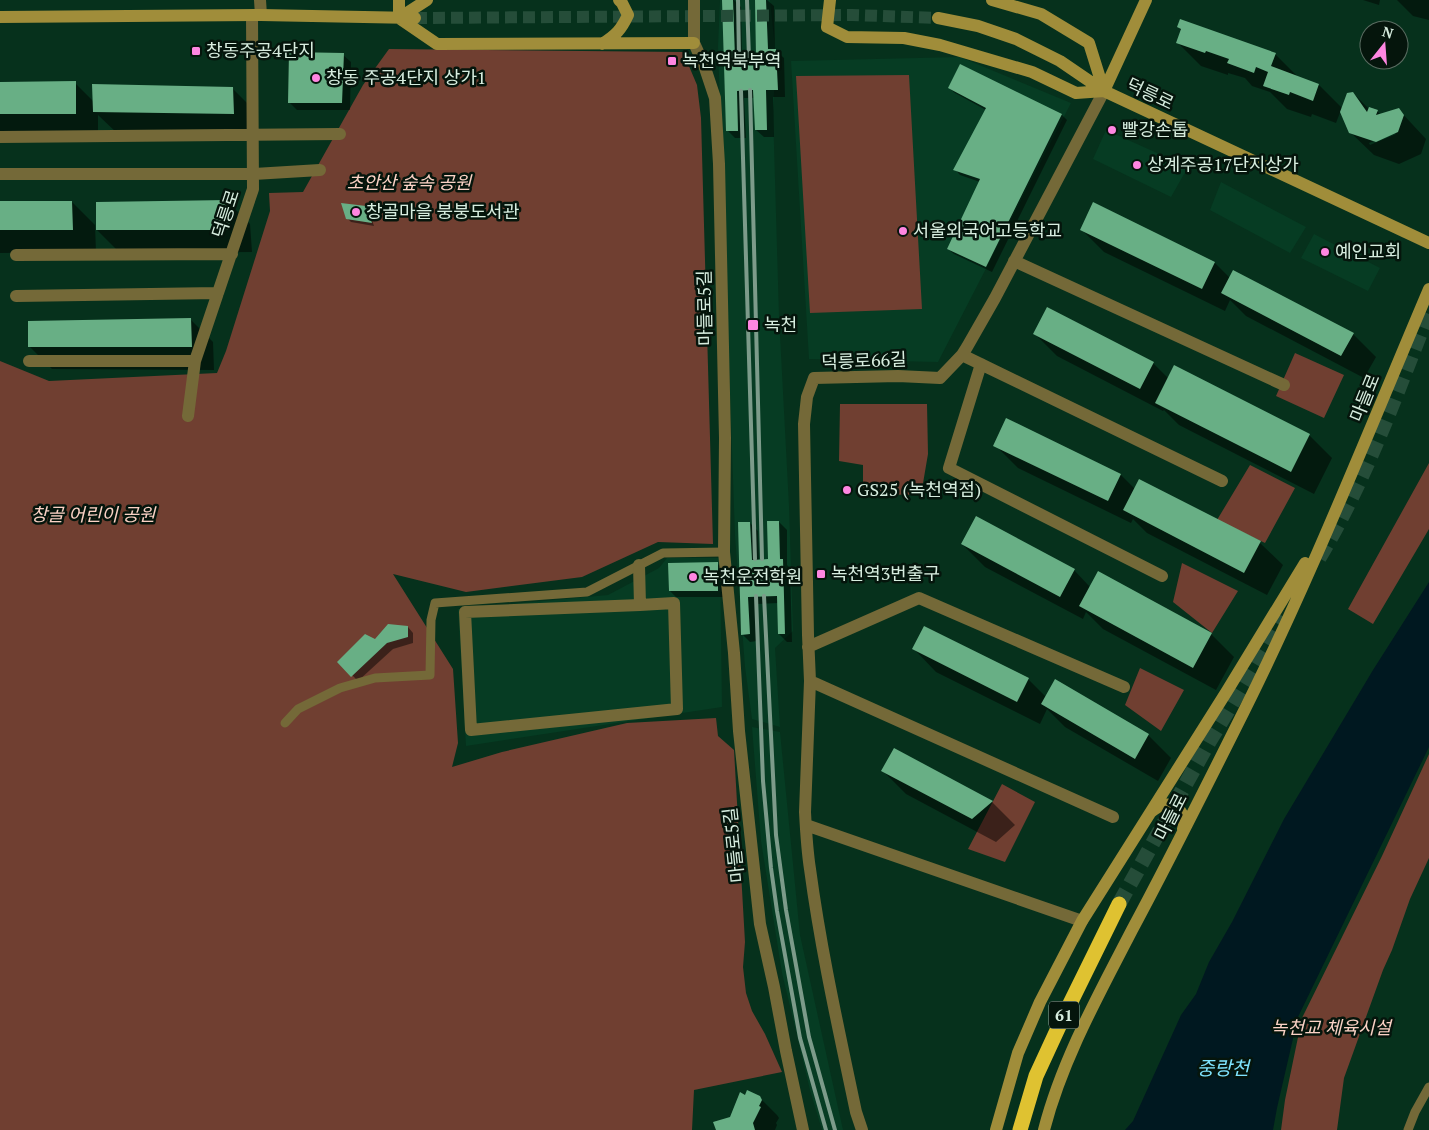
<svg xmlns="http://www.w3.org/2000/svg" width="1429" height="1130" font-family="'PT Serif','Noto Sans KR',serif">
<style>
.built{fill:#063c23}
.green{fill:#703f31}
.water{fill:#001820}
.shadow{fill:#0007;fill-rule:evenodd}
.building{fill:#68af85}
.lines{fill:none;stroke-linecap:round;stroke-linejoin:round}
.secondary-tunnel{stroke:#254d39;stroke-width:12;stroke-dasharray:12 6;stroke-linecap:butt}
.highway-tunnel{stroke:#254d39;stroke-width:15;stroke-dasharray:15 8;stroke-linecap:butt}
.lane{stroke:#746938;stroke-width:9}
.street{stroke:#746938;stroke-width:12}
.secondary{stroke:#a08d3a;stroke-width:12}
.highway{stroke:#dfc231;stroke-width:15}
.rail{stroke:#7c9b8a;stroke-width:4}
.poi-dot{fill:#fe86e1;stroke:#05150c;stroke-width:2}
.labels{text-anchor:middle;stroke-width:5;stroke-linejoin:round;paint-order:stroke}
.shield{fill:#05150c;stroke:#98aca0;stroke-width:1}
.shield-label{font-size:16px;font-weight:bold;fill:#d7eddf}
.poi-label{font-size:18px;fill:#d7eddf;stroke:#05150c;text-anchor:start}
.street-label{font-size:18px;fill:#d7eddf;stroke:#05150c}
.park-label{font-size:18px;font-style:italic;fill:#fbd2c5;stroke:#05150c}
.water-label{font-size:19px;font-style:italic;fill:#7fe3fd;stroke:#05150c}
</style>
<rect width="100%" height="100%" fill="#06311c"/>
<!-- built -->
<path class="built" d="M720 0H770L776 57 773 111 779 316 789 506 793 631 775 648 780 727 752 719 745 667 735 536 718 47Z
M960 57 1071 103 938 362 809 359 791 61Z
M1106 130 1188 167 1171 197 1093 159Z
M1221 182 1306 227 1290 253 1210 210Z
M1314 234 1380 268 1368 291 1301 258Z
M667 558H720L722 707 466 746 458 609 608 595 659 568Z
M752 727 780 732 800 935 843 1130H822L810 1090 782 973 761 841Z"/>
<!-- green -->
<path class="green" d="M389 49 683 52 697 85 701 118 713 544 658 542 582 577 466 592 393 574 453 669 458 743 452 767 502 752 627 723 716 718 718 736 734 750 745 942 743 967 746 993 752 1011 765 1034 782 1072 694 1090 692 1130H0V361L49 381 217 373 226 351 270 211 269 193 303 192 363 85Z
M909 75 922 309 810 313 796 76Z
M1295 353 1344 375 1324 418 1276 396Z
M840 404H927L928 454 921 495 863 494V465L839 461Z
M1429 463V529L1373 624 1348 609Z
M1250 465 1295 488 1265 543 1217 520Z
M1182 563 1238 591 1212 633 1173 602Z
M1140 668 1184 690 1161 731 1125 705Z
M1429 754V858L1410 899 1392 950 1383 970 1344 1078 1337 1130H1281L1285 1100 1302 1018 1382 856Z
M1002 784 1035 802 1005 862 968 849Z"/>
<!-- water -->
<path class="water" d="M1429 582V747L1298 1017 1277 1108 1273 1130H1125L1133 1121 1181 1015 1196 994 1209 962 1232 922 1284 819 1373 670Z"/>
<!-- shadow -->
<path class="shadow" d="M723 0H734L741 7 742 59H758L756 0H767L774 6 775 50 784 58 785 97H773L774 137H764L756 130 755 98H744L746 138H735L727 130Z
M1363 0H1380L1379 5Z
M1397 0H1429V20L1413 16Z
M1178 27 1275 54 1299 78 1319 85 1343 109 1353 93 1370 110 1377 111 1381 115 1399 110 1426 139 1421 154 1399 164 1374 155 1350 132 1341 110 1336 123 1312 114 1311 117 1287 109 1270 92 1252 86 1245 78 1228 73V75L1201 66 1178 43 1182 31ZM1394 132 1396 134 1370 145 1369 143Z
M343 55 351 62 350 110H297L289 102Z
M75 83 94 102 232 88 255 111 256 137 118 134 98 115V136H0V84Z
M949 88 1062 115 1067 120 992 272 954 254 948 249 980 182 960 175 955 169 986 110 955 93Z
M227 201 250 224 252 252 120 253 97 230Z
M0 202H72L95 225 96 252 0 253Z
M366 207 369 211 374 226 351 222 347 218Z
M1081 229 1215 263 1230 278 1353 334 1376 357 1364 378 1246 316 1230 300 1225 311 1104 252Z
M190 319 213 342 214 370 52 369 29 346Z
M1034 333 1153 363 1168 378 1174 367 1309 435 1332 458 1314 494 1179 425 1164 410 1163 411 1057 356Z
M1007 420 1121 475 1135 489 1260 543 1283 565 1267 595 1147 533 1133 519 1131 523 1018 468 995 445Z
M779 522 787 530V565L790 568 792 642H787L779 634 778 603 756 604 757 641 750 642 742 634 750 523 758 531 759 561 769 560Z
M962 544 1074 570 1090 587 1211 634 1234 657 1216 690 1103 629 1086 612 1083 619 985 567Z
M717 563 723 569V597H676L670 591Z
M408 627 413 633V643L393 649 358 681 339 662 375 640Z
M914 649 1028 679 1046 697 1148 735 1171 758 1158 781 1065 727 1047 709 1040 724 936 672Z
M894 750 992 802 1015 825 996 842 906 794 883 771Z
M746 1096 759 1097 777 1115 779 1118 776 1123 777 1125 775 1130H717L730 1118Z"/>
<!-- building -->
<path class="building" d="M722 0H733L735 58 756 57 755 0H766L768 49H776L778 90H766L767 130H755L753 90H750L737 91 738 131H726Z
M1180 19 1276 53 1271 66 1319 84 1313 101 1290 92 1289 95 1263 86 1268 72 1256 67 1254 73 1227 63 1229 59 1206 51 1205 53 1176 43 1181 29 1177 27Z
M289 52 344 53 342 103H288Z
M960 64 1062 114 986 267 947 249 980 179 953 170 986 108 948 88Z
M76 81V114H0V82Z
M92 84 233 87 234 114 93 112Z
M1353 92 1367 112 1369 107 1378 110 1376 115 1399 108 1404 115 1398 132 1376 142 1349 133 1340 112 1347 93Z
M228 200 230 230H96V202Z
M0 201H72L73 230H0Z
M1093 202 1215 262 1202 289 1080 230Z
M341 203 366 206 372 223 346 219Z
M1233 270 1354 333 1341 356 1221 293Z
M1047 307 1154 362 1140 389 1033 334Z
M191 318 192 347H28V321Z
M1174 365 1310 434 1291 472 1155 403Z
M1006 418 1121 474 1108 501 993 446Z
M1139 479 1261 541 1244 573 1123 510Z
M976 516 1075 569 1060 597 961 544Z
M767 521H779L780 559H783L785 634H778L777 596 748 597 750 634 741 635 738 522H750L752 560 768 559Z
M718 562V591H669L668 563Z
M1098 571 1212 633 1193 668 1079 606Z
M388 624 408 626V637L387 643 351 677 337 662 365 634 375 639Z
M924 626 1029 678 1017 702 912 649Z
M1055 679 1149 734 1135 759 1041 704Z
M894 748 993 801 972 819 881 771Z
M747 1090 760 1096 762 1100 759 1106 761 1107 753 1123 755 1130H716L713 1122 730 1117 740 1092 745 1095Z"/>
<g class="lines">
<!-- secondary-tunnel -->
<path class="secondary-tunnel" d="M415 18 852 15 938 18"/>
<!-- highway-tunnel -->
<path class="highway-tunnel" d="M1319 558C1365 481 1396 395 1429 311
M1119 904 1209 742 1284 617"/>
<!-- lane -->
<path class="lane" d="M285 723 298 709 340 688 375 678 430 675 431 620 435 603 587 592 663 553 724 552
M1408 1130 1415 1112 1429 1087"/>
<!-- street -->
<path class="street" d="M260 0 261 15
M694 0V43L704 65 715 98 719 164 725 438 724 552 734 653 739 731 760 924 774 987 786 1051 803 1130
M0 137 340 134
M0 174H253L320 170
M16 255 232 254
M1014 261 1284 385
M16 296 218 293
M962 355 1222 481
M29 361H195
M981 364 949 468 1162 576
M188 416 195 361 253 189 252 15
M639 565 640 605 674 603 677 709 471 730 465 612 640 605
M808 647 919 598 1124 687
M810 681 1113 817
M806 825 1082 921
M862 1130 856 1112C839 1031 821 951 810 869 807 850 806 831 805 812L810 681 808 635 804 424 807 397 814 378 898 376 940 378 962 355 967 347 995 298 1104 91"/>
<!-- secondary -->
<path class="secondary" d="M399 0V18
M830 0 827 27 847 37 904 38 940 45 1032 72 1076 93 1104 91
M992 0 1041 14 1089 43 1104 91
M0 17 261 15 415 18
M399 18 437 44 694 43
M399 18 427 0
M938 18 978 26 1016 39 1060 61 1104 91 1429 243
M602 44C616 35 621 30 628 15L622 3 619 0
M1104 91 1146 0
M1151 812C1155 809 1158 806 1163 805 1178 802 1187 816 1183 829
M996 1130 1018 1053 1040 1002 1082 921 1227 691 1305 563
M1044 1130C1062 1060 1099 994 1132 930 1168 863 1202 795 1236 727 1308 585 1367 435 1429 289"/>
<!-- highway -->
<path class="highway" d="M1020 1130 1036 1076 1060 1024 1119 904"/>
<!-- rail -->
<path class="rail" d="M738 0 739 58
M747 0 749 58
M750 90 762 559
M741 91 755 559
M756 596 763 781 771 868 777 911 800 1038 826 1130
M764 596 776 835 786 910 809 1037 835 1130"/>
</g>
<!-- markers -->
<g class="poi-dot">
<rect x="191" y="46" width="10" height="10" rx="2.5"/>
<rect x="667" y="56" width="10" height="10" rx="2.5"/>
<circle cx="316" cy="78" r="5"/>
<circle cx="1112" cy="130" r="5"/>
<circle cx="1137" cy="165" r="5"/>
<circle cx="356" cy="212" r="5"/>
<circle cx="903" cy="231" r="5"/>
<circle cx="1325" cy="252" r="5"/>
<rect x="747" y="319" width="12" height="12" rx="2.5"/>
<circle cx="847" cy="490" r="5"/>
<rect x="816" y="569" width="10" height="10" rx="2.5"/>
<circle cx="693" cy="577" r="5"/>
</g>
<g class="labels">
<!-- shield labels -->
<rect class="shield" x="1049" y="1001.5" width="30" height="27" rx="4"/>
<g class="shield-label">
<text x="1064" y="1021">61</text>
</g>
<!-- poi labels -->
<g class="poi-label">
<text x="206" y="57">창동주공4단지</text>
<text x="682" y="67">녹천역북부역</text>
<text x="326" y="84">창동 주공4단지 상가1</text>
<text x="1122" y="136">빨강손톱</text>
<text x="1147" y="171">상계주공17단지상가</text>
<text x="366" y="218">창골마을 붕붕도서관</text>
<text x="913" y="237">서울외국어고등학교</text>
<text x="1335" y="258">예인교회</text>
<text x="764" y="331">녹천</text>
<text x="857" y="496">GS25 (녹천역점)</text>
<text x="831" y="580">녹천역3번출구</text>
<text x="703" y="583">녹천운전학원</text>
</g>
<!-- street labels -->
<g class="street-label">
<text transform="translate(1150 94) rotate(25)" y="6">덕릉로</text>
<text transform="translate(226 214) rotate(-72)" y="6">덕릉로</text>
<text transform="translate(705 308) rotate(-91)" y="6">마들로5길</text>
<text transform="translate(864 361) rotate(-2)" y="6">덕릉로66길</text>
<text transform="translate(1365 398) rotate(-68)" y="6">마들로</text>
<text transform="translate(1171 817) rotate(-63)" y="6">마들로</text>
<text transform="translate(734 845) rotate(-96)" y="6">마들로5길</text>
</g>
<!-- park labels -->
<g class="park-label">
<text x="409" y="189">초안산 숲속 공원</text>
<text x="93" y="521">창골 어린이 공원</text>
<text x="1331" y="1034">녹천교 체육시설</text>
</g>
<!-- water labels -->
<g class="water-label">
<text x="1223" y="1075">중랑천</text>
</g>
</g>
<!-- north arrow -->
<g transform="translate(1384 45) rotate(17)"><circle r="24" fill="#05150c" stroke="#596b60"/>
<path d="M0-4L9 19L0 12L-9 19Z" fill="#fe86e1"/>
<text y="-8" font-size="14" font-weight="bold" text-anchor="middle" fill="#d7eddf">N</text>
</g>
</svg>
